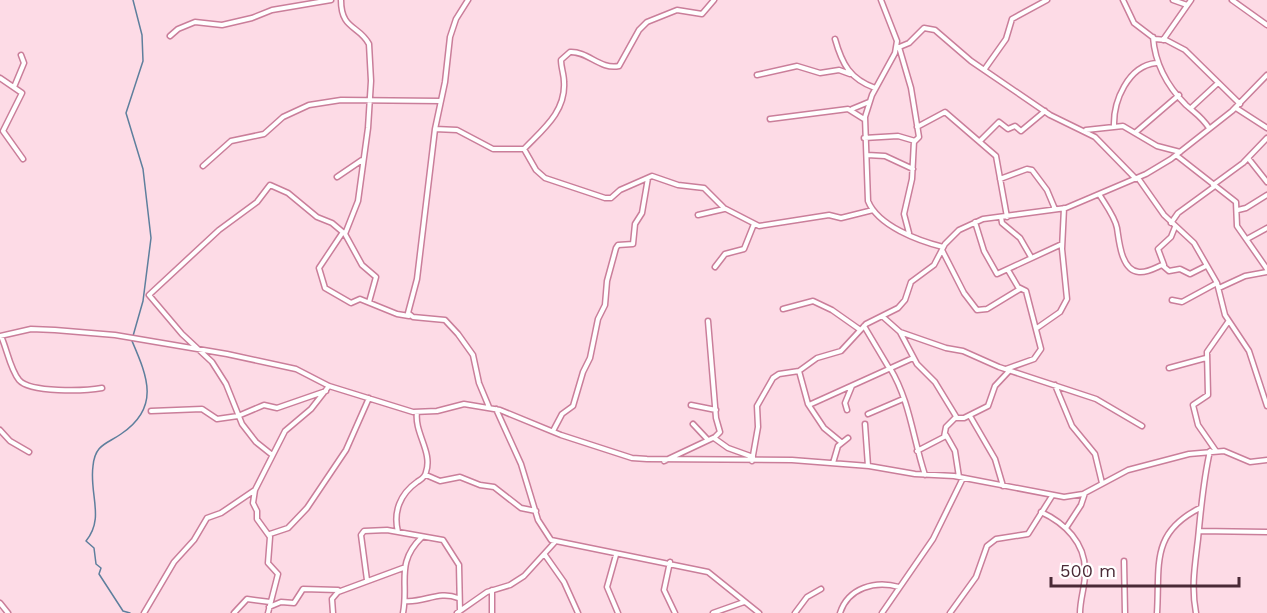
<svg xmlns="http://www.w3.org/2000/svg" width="1267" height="613" font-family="'Work Sans',sans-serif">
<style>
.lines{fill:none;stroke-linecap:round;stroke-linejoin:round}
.stream{stroke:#5e7f9d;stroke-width:1.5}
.minor-casing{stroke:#ca7e9a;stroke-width:7}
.minor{stroke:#fff;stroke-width:4}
</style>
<rect width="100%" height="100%" fill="#fddbe6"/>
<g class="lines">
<!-- stream -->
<path class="stream" d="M133 0 142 35 143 61 126 113 143 169 151 238 143 301 133 336
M130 613 123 611 99 574 101 568 96 564 94 548 86 541C105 518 89 494 93 466 95 444 107 444 121 434 161 407 147 376 132 341"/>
<!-- minor casing -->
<g class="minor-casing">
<path id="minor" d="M341 0C341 30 359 25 369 44L371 81 368 128 358 201 345 234
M468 0 456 19 450 37 445 82 435 129 417 279 408 313 413 317 445 320 458 334 473 355 479 383 489 407
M881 0 897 41 895 53 872 95 865 117 868 201C878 226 919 241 943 247
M1123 0 1134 23 1155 39 1166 40 1185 50 1240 104
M1173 0 1187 5
M1232 0 1267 25
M170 36 178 29 195 22 222 25 252 18 272 10 331 0
M1153 37C1155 64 1166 85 1186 105 1196 114 1201 116 1209 128
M835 39C842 64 850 79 875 88
M1163 40 1191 0
M897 48 909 43 924 28 935 30 971 61 1050 115 1095 137 1136 179
M984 70 1006 39 1012 19 1047 0
M757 75 797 66 820 73 839 70 850 74
M0 78 22 93 3 131 23 159
M14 87 24 63 21 55
M1191 108 1218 83
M1236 108 1267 128
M852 109 869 102
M770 119 848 109 864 119
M917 127 945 112 996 156 1007 217
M1114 127C1113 101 1128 66 1156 63
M435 129 457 130 493 149H524L536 170 545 178 605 198H611L620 190 652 176 678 185 704 188 724 208 759 226 829 215 841 218 873 210
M1086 130 1123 126 1157 146 1180 152
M1136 132 1179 95
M864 138 898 136 915 141 919 137 911 88 899 47
M980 141 999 122 1008 129 1015 126 1021 131 1045 111
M524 149C542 130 566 112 564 82 564 74 561 68 561 60L570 52C588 51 600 70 619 66L639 30 647 22 677 10 702 14 714 0
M867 155 885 156 913 169
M1176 155 1236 202 1237 226 1267 269
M1248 158 1267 182
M203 166 231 141 264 134 283 117 309 105 341 100 441 101
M337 177 362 160
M1138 178 1164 215 1194 243 1217 283 1225 315 1249 351 1267 406
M1000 179 1027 169 1032 170 1047 190 1055 209
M1213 185 1243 163 1267 138
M1099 194C1105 204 1115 217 1117 228 1119 240 1121 271 1139 272 1147 273 1155 268 1162 265L1169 271 1180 269 1190 274 1206 266
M1238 210 1246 208 1267 195
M698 215 724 209
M1001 217 1002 223 1020 238 1031 257
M975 222 984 251 997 274 1062 244
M1171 223 1178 213 1215 186
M343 232 319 268 325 288 351 303 360 299 397 314 409 316
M909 233 904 214 912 179 914 141
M1247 239 1267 228
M942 250 964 293 977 310 987 309 1020 289
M1164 265 1158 249 1171 237 1175 227
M715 267 725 254 744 249 754 224
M1219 288 1245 276 1267 272
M1172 300 1182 302 1217 283
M783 309 813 301 832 310 859 329
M882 316 900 332 946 348 963 351 999 367 1096 399 1142 426
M864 326 889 368
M1037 328 1060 312 1067 299 1062 249 1064 208
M900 332 917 364 935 382 957 418H964L988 406 995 386 1010 370
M0 336 31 329 55 330 115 335 227 354 296 369 329 386 413 412 437 411 464 404 500 410 561 435 632 458 647 459 792 460 869 466 915 474 954 476 1064 497 1083 494 1128 470 1189 454 1224 451 1250 462 1267 460
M1 336C7 349 10 369 19 380 30 393 85 391 102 388
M890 368C910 401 913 439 925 475
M1169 368 1206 358
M1006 369 1034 359 1041 349 1026 291 1018 287 1008 270
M799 371 808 404 824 428 841 442
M1055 385 1072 426 1095 454 1102 483
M691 405 716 410
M809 405 913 358
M496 409 521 464 538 520 551 540 708 572 759 613
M847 410 845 403 852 386
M151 411 202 409 217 419 238 416
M868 414 903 399
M238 416 264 405 277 408 326 391
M970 416 995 459 1003 486
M693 424 708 440
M865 424 868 466
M0 430 10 441 29 452
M553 431 562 414 573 406 583 372 590 358 598 319 605 305 607 281 616 248 618 245 633 244 635 224 642 213 648 178
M946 435 955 451 959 477
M714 438 728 448 753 457
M917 451 944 437 946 427 956 417
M1216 451 1198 425 1193 405 1208 395 1207 352 1228 322
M271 454 256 442 242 424 226 384 212 362 182 334 149 295 219 230 257 202 270 185 288 193 317 217 332 223 345 234 362 265 376 277 369 302
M664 461 715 437 720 432 716 418 708 321
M752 461 758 427 757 406 773 378 779 374 799 371 817 358 841 351 866 324 898 308 905 300 911 282 934 265 945 244 959 230 983 219 1066 208 1146 174 1171 159 1232 111 1267 75
M833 463 838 446 848 438
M426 475 440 481 460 477 480 485 494 487 521 508 536 511
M255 490 253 503 257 511V519L270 537 268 563 278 574 268 613
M1041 512C1065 523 1085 543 1085 570 1086 584 1080 598 1080 613
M1066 528 1081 505 1085 493
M1199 531 1267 532
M398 532C393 512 400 494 417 482 421 479 425 478 426 472 433 452 414 433 417 412
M270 534 288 528 307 508 346 450 369 398
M545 555 564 582 578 613
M616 555 607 587 618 613
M1124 561 1125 613
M670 562 664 590 675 613
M367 580 361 535 364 531 387 530 443 540 459 565 460 611
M492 590V613
M405 601C424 603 439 590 458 598
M0 603 8 613
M269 607 281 602 294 603 303 589 338 590
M144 613 174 562 194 540 207 518 221 513 255 490 285 431 311 409 329 386
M234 613 247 599 270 602
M333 613 332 599 338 592 403 568
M403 613C409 583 395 563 422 537
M457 613 487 592 510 585 524 576 555 542
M713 613 744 602
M795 613 807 597 821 589
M840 613C848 588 875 580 899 587
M882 613 933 539 963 478
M950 613 976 577 987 546 996 539 1028 534 1052 496
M1157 613C1160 565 1150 533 1200 508
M1196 613C1191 587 1195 565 1198 539 1201 509 1203 481 1210 451"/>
</g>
<!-- minor -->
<use href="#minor" class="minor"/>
</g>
<!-- scale -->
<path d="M1051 577v9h188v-9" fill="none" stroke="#4a2a36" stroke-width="3"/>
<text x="1060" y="577" font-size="18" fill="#4a2a36" stroke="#ffffff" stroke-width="4.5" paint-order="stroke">500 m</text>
</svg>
